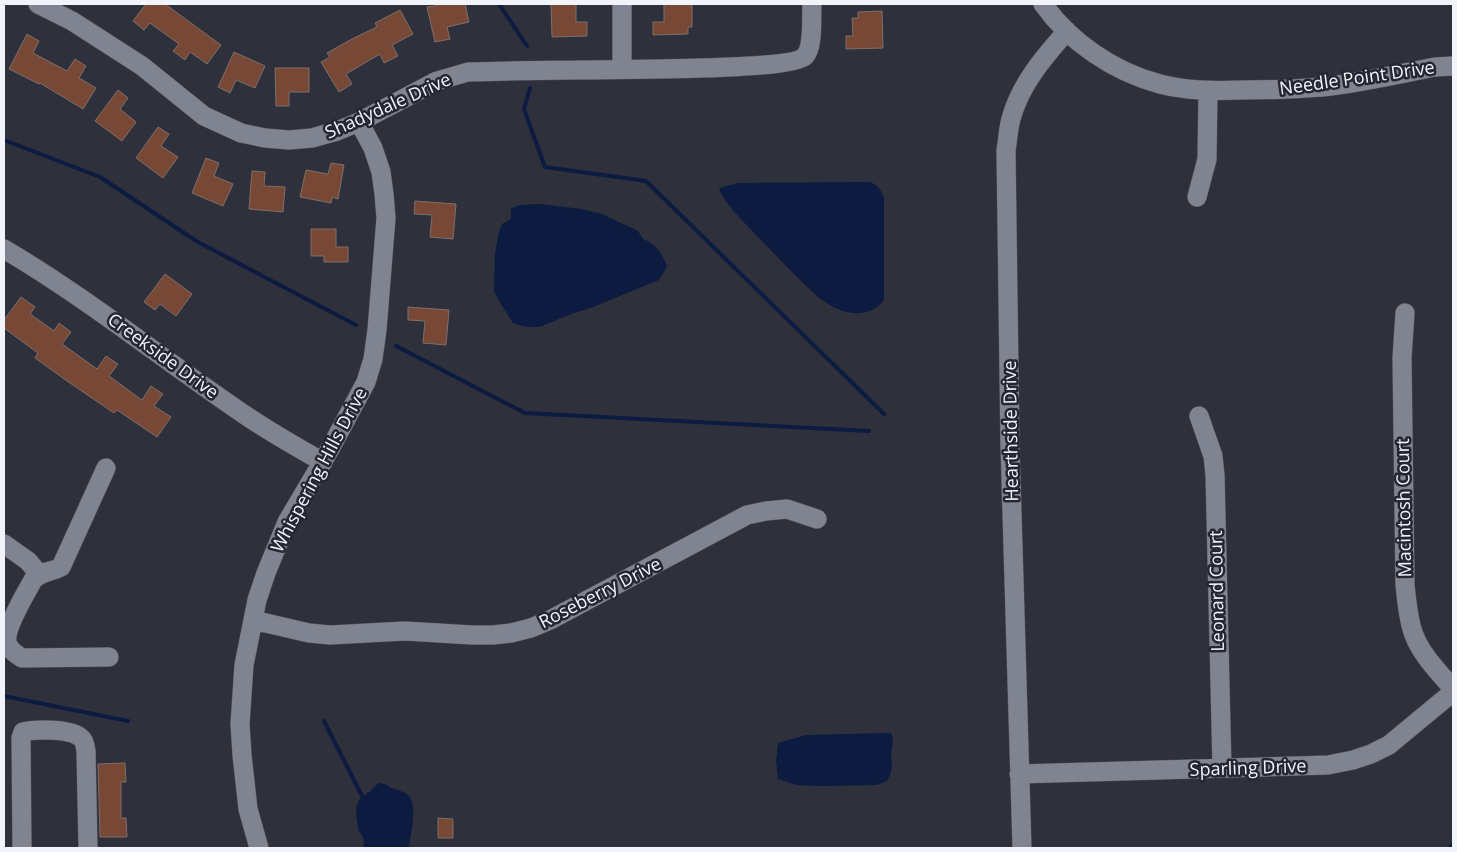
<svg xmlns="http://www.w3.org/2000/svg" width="1457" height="852" font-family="'Open Sans',sans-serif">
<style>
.water{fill:#0c1b3f}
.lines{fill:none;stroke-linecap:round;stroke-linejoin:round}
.stream{stroke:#0c1b3f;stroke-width:4}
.building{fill:#784837;stroke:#7e6f6a}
.minor-casing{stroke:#4b4d56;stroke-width:20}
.minor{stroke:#808390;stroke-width:19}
.labels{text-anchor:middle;stroke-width:5;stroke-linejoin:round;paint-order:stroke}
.street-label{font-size:18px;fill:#f2f4fb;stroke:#242631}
</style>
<rect width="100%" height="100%" fill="#2e303b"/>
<!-- water -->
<path class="water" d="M870 182C878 185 881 190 884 198V299C876 314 855 316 840 310 832 307 823 301 817 296 795 276 775 254 754 233 743 220 724 204 719 188L738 183Z
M538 204 582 209 602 214 638 231 643 239C656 244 661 252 667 266L664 272 659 280 593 307 571 314 547 324 539 327H526L513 323 499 301 494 291 495 253 499 232 502 224 511 219V208L521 205Z
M886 733H891L893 739 891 755 892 764 891 773 887 781 877 785 821 786 796 785 778 779 776 761 778 743 806 735Z
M379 783C386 783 389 787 394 789 399 790 405 792 409 796 418 807 410 835 409 848H364C364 843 364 835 359 832 357 819 351 800 367 794V792H370L372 789Z"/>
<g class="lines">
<!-- stream -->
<path class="stream" d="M499 4 527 46
M530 88 524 109 545 167 646 181 884 414
M4 140 100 177 196 241 356 325
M396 346 525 413 869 431
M4 696 128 721
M324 721 362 796 365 798
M1450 848 1453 844"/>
</g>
<!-- building -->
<path class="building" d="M146 4H165L221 45 207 64 190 52 185 60 173 51 179 44 150 23 144 30 133 21Z
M436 4H465L469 22 447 27 450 39 435 42 427 7 436 6Z
M551 4H576V22H587V36L552 37Z
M664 4H692V27H688V34L653 35V22H664Z
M400 10 413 34 392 45 398 56 384 63 380 54 346 74 352 84 339 92 321 62 330 57 327 53 352 39 377 27 375 23Z
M882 11 883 48 846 49V36H853L852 18H858V12Z
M27 34 39 41 33 53 67 71 75 59 86 66 79 78 96 88 83 109 40 83 39 84 9 69Z
M234 52 265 66 255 88 236 80 230 93 218 87Z
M275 68H309V92H289V106H276Z
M118 90 128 98 120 109 136 122 122 141 95 121Z
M158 127 169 134 161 146 178 157 163 178 136 158Z
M206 158 219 163 214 176 233 184 223 206 192 193Z
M331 163 344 165 338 199 332 197 331 203 300 197 306 170 328 174Z
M252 171 265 172 264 186 285 187 283 212 249 209Z
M415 201 456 204 453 239 430 237 432 215 414 214Z
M311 229H336V247H348V262H324V256H311Z
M165 274 192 294 176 316 160 304 155 310 144 302Z
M21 297 35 307 30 314 54 331 59 323 71 332 62 344 97 369 106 356 118 364 109 376 142 400 151 386 163 394 154 406 171 417 157 437 117 410 114 413 67 381 35 358 38 353 4 328V320Z
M408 307 449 310 446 345 423 343 425 321 408 320Z
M125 763 126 782H121V818H126L127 837H100L98 764Z
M438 818 453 819V838H438Z"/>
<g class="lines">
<!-- minor casing -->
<g class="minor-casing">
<path id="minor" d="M38 4 72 21 142 66 204 116 241 133 265 138 289 140 312 138 337 131 359 122 437 81 468 72C504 71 539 70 575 70 606 69 791 71 805 56 814 46 811 17 812 4
M622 4V69
M1043 4C1070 42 1114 72 1160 84 1187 91 1215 91 1243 90 1269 90 1296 89 1322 87 1360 83 1398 74 1435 67L1453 66
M1197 197 1207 159 1208 91
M4 249C89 299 166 362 248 417 272 433 298 448 323 462
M1405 313 1402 358 1405 585C1407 602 1408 620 1414 635 1422 656 1440 673 1453 689
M1199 416 1213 456 1215 475 1222 768
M106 468 61 567C50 573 43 570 33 580 26 593 2 632 8 645 11 651 17 655 22 658L109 657
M4 544 28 561 39 574
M253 620 309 633 330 635 405 631 472 635H493L511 633 531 628 550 620 747 515 766 511 787 509 817 519
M1019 774 1328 765 1353 760 1371 754 1389 745 1453 692
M22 848 21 738 23 732C35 729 73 728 82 739 85 742 85 747 86 751L88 848
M259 848 248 809 242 755 240 724 244 665 257 600 266 573 287 522 330 449 366 382 373 359 377 330 386 218 384 194 381 172 373 148 359 122
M1022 848 1010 446 1006 150C1008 140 1008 129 1011 119 1020 85 1043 58 1067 31"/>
</g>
<!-- minor -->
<use href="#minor" class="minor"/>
</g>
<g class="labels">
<!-- street labels -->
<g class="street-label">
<text transform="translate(1357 78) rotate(-8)" y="6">Needle Point Drive</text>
<text transform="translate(388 106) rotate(-24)" y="6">Shadydale Drive</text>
<text transform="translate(163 356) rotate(36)" y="6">Creekside Drive</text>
<text transform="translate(1011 431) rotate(-91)" y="6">Hearthside Drive</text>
<text transform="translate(319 470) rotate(-62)" y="6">Whispering Hills Drive</text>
<text transform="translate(1404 508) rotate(-91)" y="6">Macintosh Court</text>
<text transform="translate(1217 591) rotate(-91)" y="6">Leonard Court</text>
<text transform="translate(600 593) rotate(-27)" y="6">Roseberry Drive</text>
<text transform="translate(1248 768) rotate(-2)" y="6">Sparling Drive</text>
</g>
</g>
<!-- border -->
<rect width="1457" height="852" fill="none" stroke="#f2f4fb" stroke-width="10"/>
</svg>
